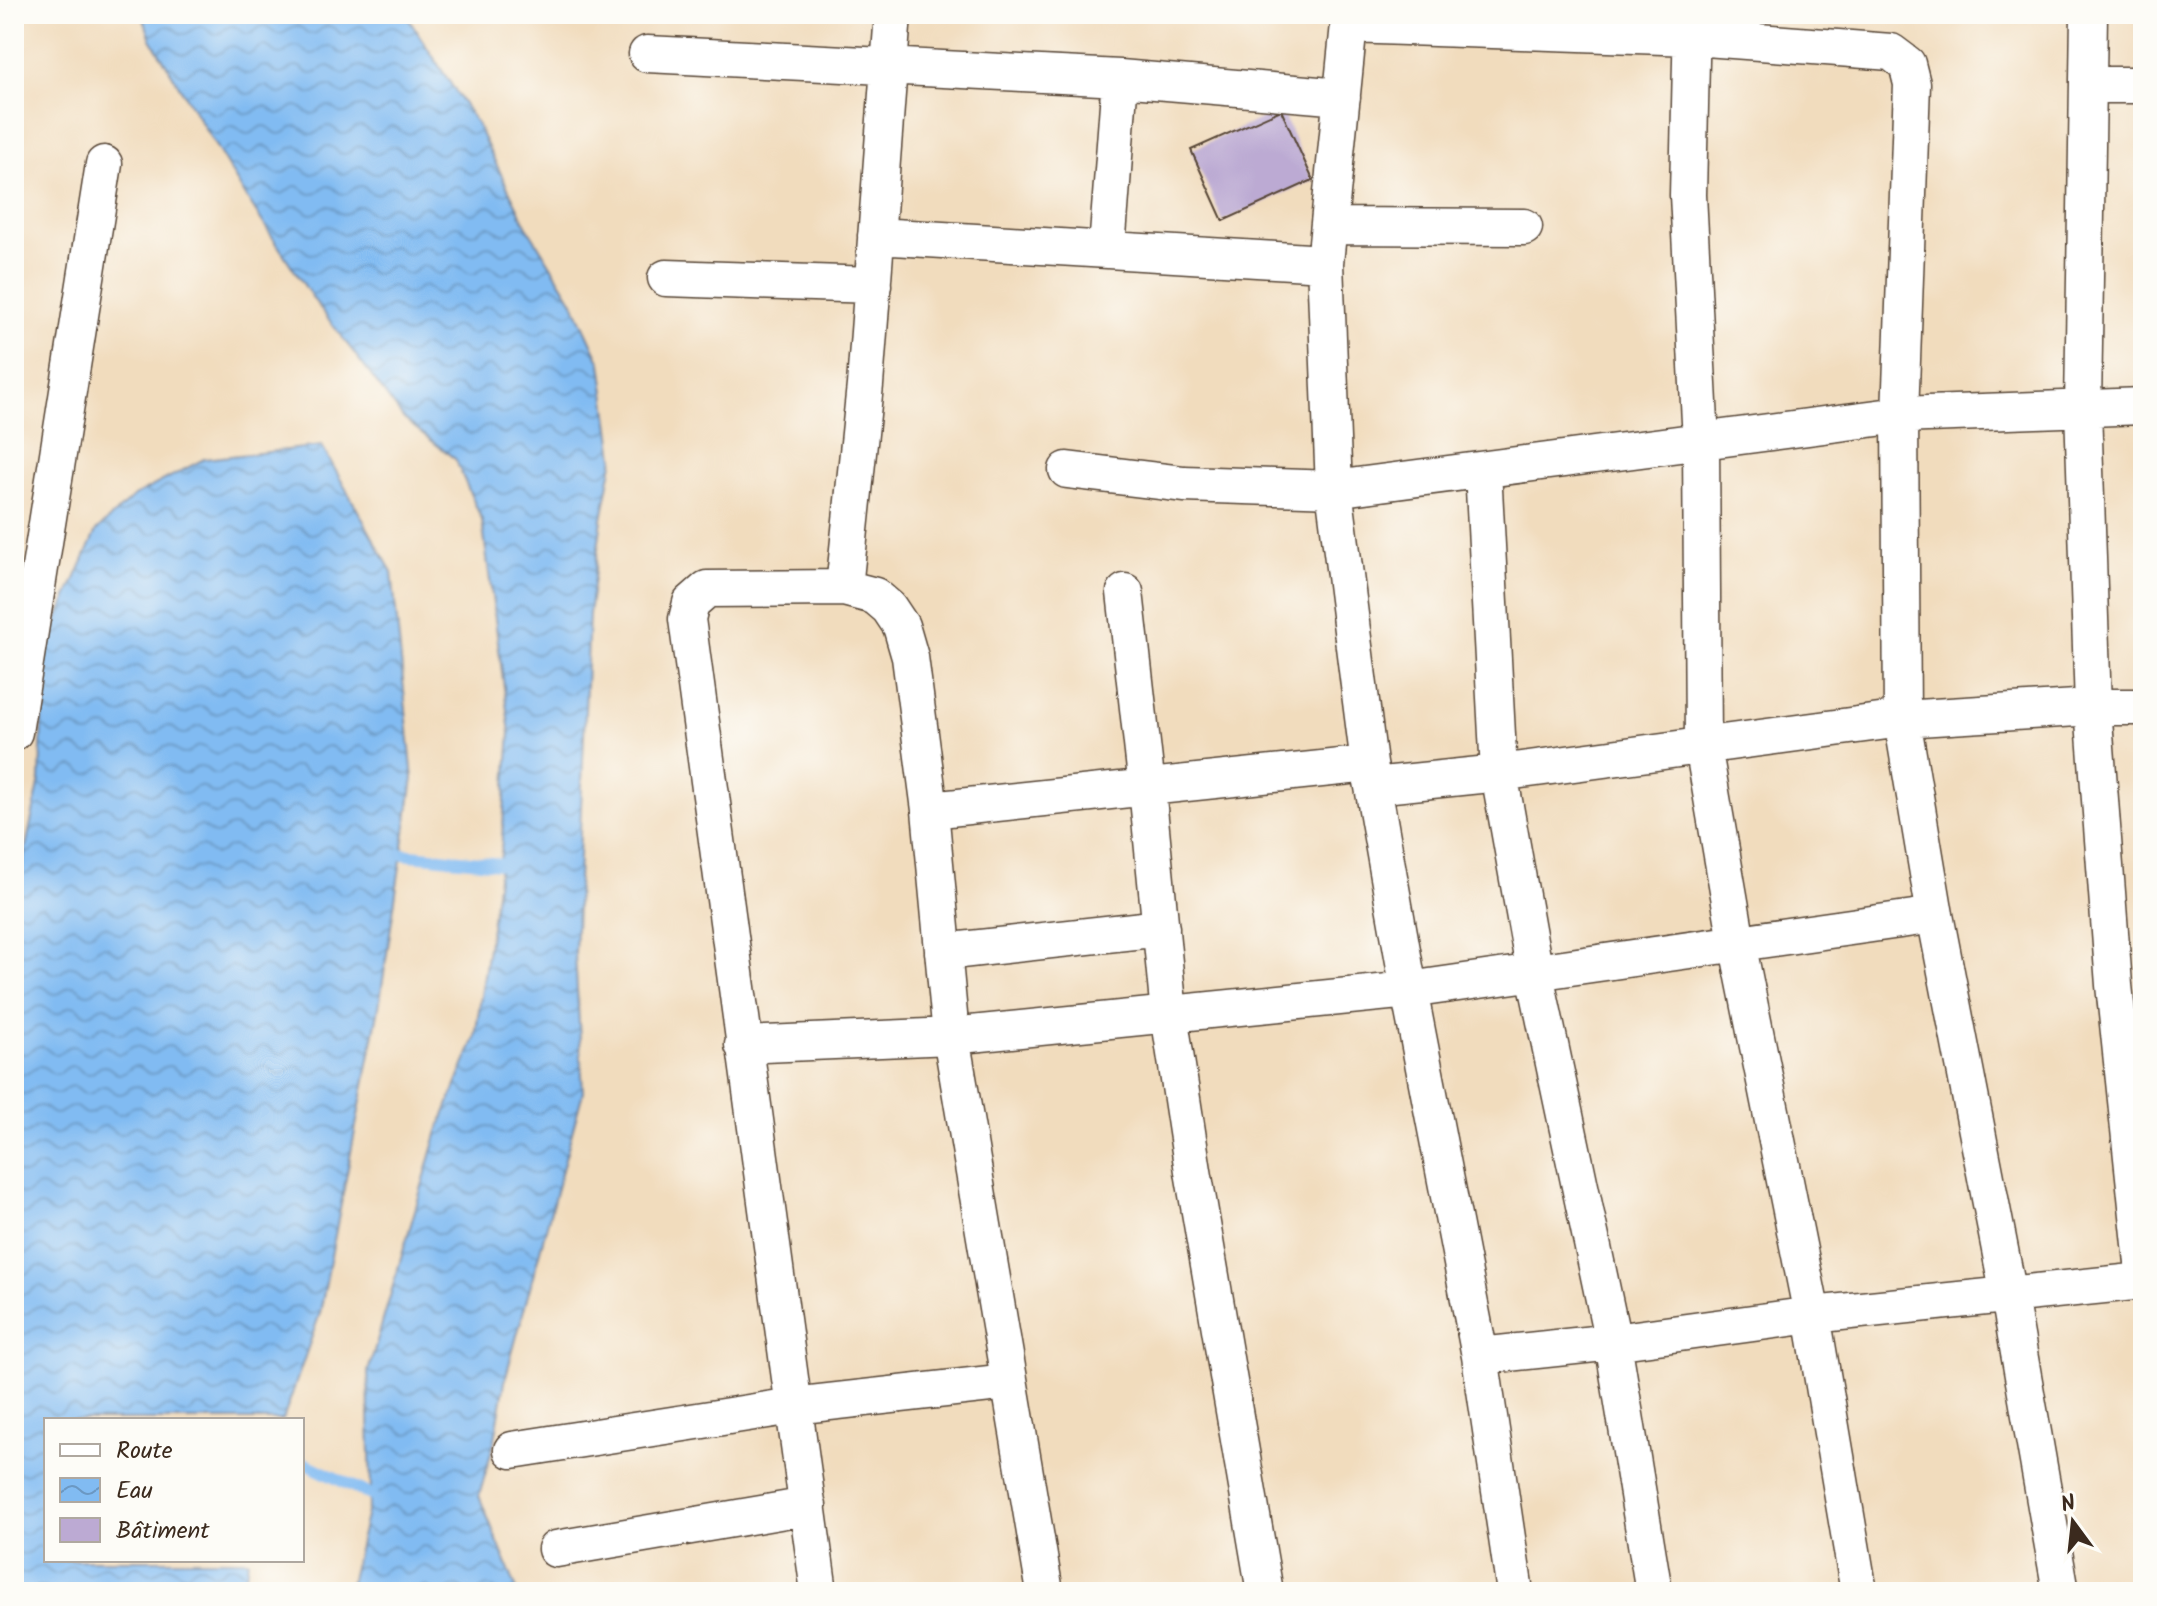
<svg xmlns="http://www.w3.org/2000/svg" width="2157" height="1606" font-family="Kalam,sans-serif">
<style>
.water{fill:url(#water-waves);stroke:#5e7288;stroke-width:2}
.lines{fill:none;stroke-linecap:round;stroke-linejoin:round}
.stream{stroke:#81bbf2;stroke-width:12}
.building{fill:#bcaad3}
.minor-casing{stroke:#564536;stroke-width:39}
.minor{stroke:#fff;stroke-width:36}
</style>
<defs>
<pattern id="water-waves" width="16" height="10" patternUnits="userSpaceOnUse" patternTransform="scale(2)"><rect width="16" height="10" fill="#81bbf2"/><path d="M0 5q4-4 8 0t8 0" fill="none" stroke="#6b98c3"/></pattern>
</defs>
<rect width="100%" height="100%" fill="#fdfcf7"/>
<filter id="ink" filterUnits="userSpaceOnUse"><feTurbulence type="fractalNoise" baseFrequency=".0125" numOctaves="2"/><feDisplacementMap in="SourceGraphic" scale="16" xChannelSelector="R" yChannelSelector="G"/><feConvolveMatrix kernelMatrix="1 2 1 2 8 2 1 2 1" color-interpolation-filters="sRGB"/></filter>
<filter id="wash" filterUnits="userSpaceOnUse"><feTurbulence type="fractalNoise" baseFrequency=".006" numOctaves="4" result="noise"/><feDisplacementMap in="SourceGraphic" scale="32" xChannelSelector="R" yChannelSelector="G"/><feGaussianBlur stdDeviation="1.8" result="paint"/><feColorMatrix in="noise" values="0 0 0 0 0 0 0 0 0 0 0 0 0 0 0 0 0 1.4 0 .05"/><feComposite in="paint" operator="in"/></filter>
<g filter="url(#wash)">
<rect width="100%" height="100%" fill="#f1dcbd"/>
<!-- water -->
<path class="water" d="M142 14H402L410 21 476 123 526 225 572 300 601 363 614 457 602 519 589 614 575 954 583 1092 506 1376 495 1439 479 1496 518 1592H348L371 1495 368 1372 438 1131 475 1038 500 864 510 733 482 520 455 459 404 419 314 300 248 200 151 39Z
M322 446 392 572 413 779 379 1007 320 1313 283 1420H46V1560H248L244 1592H14V903L40 780 44 650 96 531 134 496 204 459Z"/>
<g class="lines">
<!-- stream -->
<path class="stream" d="M401 854 500 864
M302 1462 371 1495"/>
</g>
<g id="blocks">
<!-- building -->
<path class="building" d="M1281 110 1313 180 1223 221 1191 150Z"/>
</g>
</g>
<g filter="url(#ink)">
<use href="#blocks" fill-opacity="0" stroke="#564536" stroke-width="2"/>
<g class="lines">
<!-- minor casing -->
<g class="minor-casing">
<path id="minor" d="M893 14 865 385 844 588 875 596 889 608 901 626 910 657 930 810 951 1036 1045 1592
M1350 14 1325 263 1334 489 1369 764 1409 990 1480 1356 1515 1592
M2089 14 2083 409 2093 707 2114 985 2143 1263
M1692 16 1688 195 1701 441 1703 746 1737 942 1812 1315 1859 1592
M1349 25 1692 37 1891 52 1907 64 1912 84 1900 415 1902 719 1935 915 2009 1296 2061 1592
M647 54 1120 78 1342 97
M2088 85H2143
M1330 226 1524 227
M876 236 1325 263
M1107 249 1120 78
M666 278 873 285
M1067 470 1184 484 1334 489 1900 415 2143 406
M1483 470 1499 773 1535 974 1613 1342 1654 1592
M1125 592 1147 788 1169 1014 1193 1171 1265 1592
M14 732 104 164
M1373 786 1499 773 1902 719 2093 707H2143
M930 810 1369 764
M943 952 1161 928
M743 1045 951 1036 1409 990 1935 915
M1480 1356 1613 1342 1812 1315 2143 1281
M512 1450 793 1406 1008 1382
M556 1549 808 1506
M819 1592 687 619 691 603 707 589 844 588"/>
</g>
<!-- minor -->
<use href="#minor" class="minor"/>
</g>
</g>
<!-- margin -->
<rect width="2157" height="1606" fill="none" stroke="#fdfcf7" stroke-width="48"/>
<!-- legend -->
<rect x="44" y="1418" width="260" height="144" fill="#fdfcf7" stroke="#afa8a0" stroke-width="2"/>
<rect x="60" y="1444" width="40" height="12" fill="#ffffff" stroke="#afa8a0" stroke-width="2"/>
<text x="116" y="1458" font-size="24" fill="#3b2a1e">Route</text>
<rect x="60" y="1478" width="40" height="24" fill="url(#water-waves)" stroke="#afa8a0" stroke-width="2"/>
<text x="116" y="1498" font-size="24" fill="#3b2a1e">Eau</text>
<rect x="60" y="1518" width="40" height="24" fill="#bcaad3" stroke="#afa8a0" stroke-width="2"/>
<text x="116" y="1538" font-size="24" fill="#3b2a1e">Bâtiment</text>
<!-- north arrow -->
<g transform="translate(2073 1522) rotate(345)" stroke="#fdfcf7" stroke-width="6" paint-order="stroke">
<path d="M0-6L14 30L0 20L-14 30Z" fill="#3b2a1e"/>
<text y="-12" font-size="22" font-weight="bold" text-anchor="middle" fill="#3b2a1e">N</text>
</g>
</svg>
